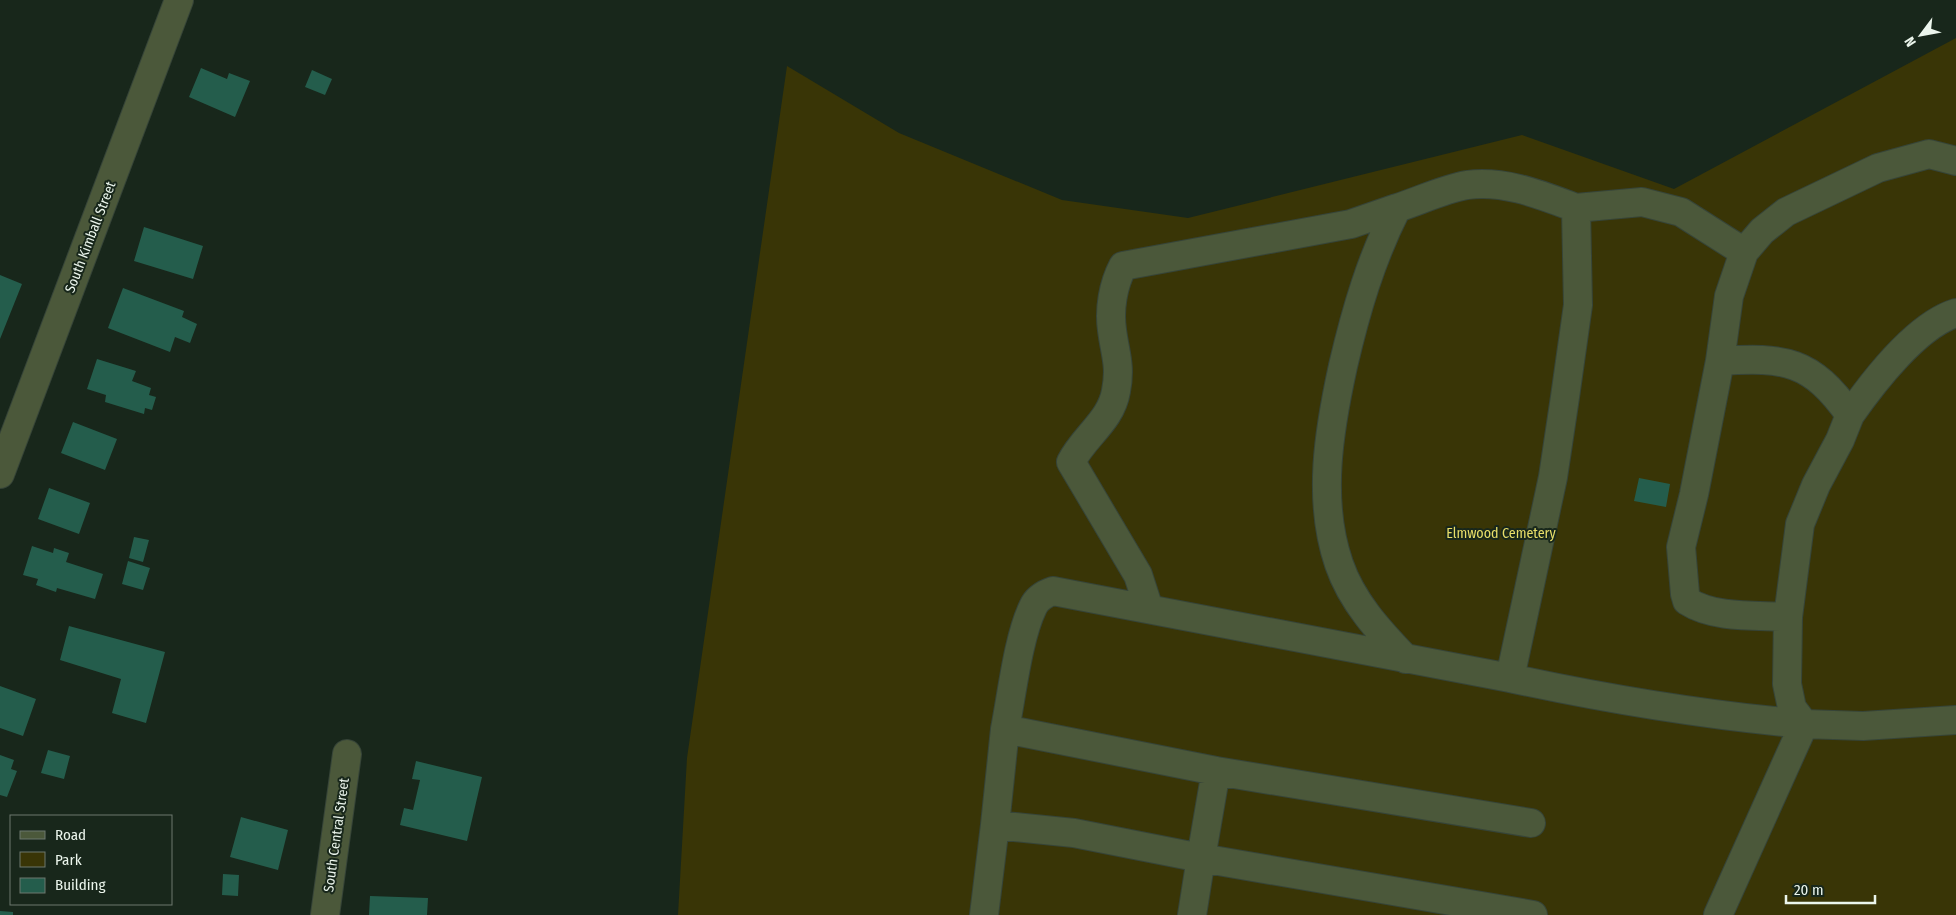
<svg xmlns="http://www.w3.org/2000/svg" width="1956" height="915" font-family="'Fira Sans Condensed',sans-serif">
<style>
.green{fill:#393506}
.building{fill:#245d4c}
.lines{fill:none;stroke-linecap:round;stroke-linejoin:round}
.minor-casing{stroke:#364438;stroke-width:30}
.minor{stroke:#4b583a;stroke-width:28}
.labels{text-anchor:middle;stroke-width:4;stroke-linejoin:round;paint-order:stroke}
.street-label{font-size:14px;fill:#ebf5ec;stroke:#18271b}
.park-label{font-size:14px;fill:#e9df69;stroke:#18271b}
</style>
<rect width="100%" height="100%" fill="#18271b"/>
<!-- green -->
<path class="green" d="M1956 38V915H678L687 758 787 66 899 133 1062 200 1188 218 1522 135 1674 189Z"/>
<!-- building -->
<path class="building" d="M201 68 227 79 229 73 250 81 235 117 189 97Z
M312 70 332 79 325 95 305 87Z
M144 227 203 246 193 279 134 261Z
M0 275 22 284 0 339Z
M123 288 184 311 182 317 197 324 190 343 175 337 170 352 108 328Z
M97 359 136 371 132 381 151 388 149 395 156 397 152 410 145 408 144 414 105 402 106 395 87 389Z
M73 422 117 439 105 470 61 453Z
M1639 478 1670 484 1666 507 1634 501Z
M49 488 90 503 79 534 38 519Z
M134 537 149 540 143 562 129 558Z
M32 546 53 553 54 548 69 553 66 562 103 574 95 599 57 588 56 592 36 585 38 579 23 575Z
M128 561 150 568 143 590 122 584Z
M69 626 165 652 146 723 112 713 121 679 60 660Z
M0 686 36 699 23 736 0 728Z
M48 750 70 756 64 779 41 773Z
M0 755 14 760 11 769 17 771 7 797 0 795Z
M416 761 482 777 467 841 400 825 404 808 413 810 420 780 412 779Z
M241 817 288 830 278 870 230 857Z
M223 874 239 875 238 896 222 895Z
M370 896 428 898 427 915H369Z
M0 911 13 912V915H0Z"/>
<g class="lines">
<!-- minor casing -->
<g class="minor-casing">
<path id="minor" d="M1397 208C1419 201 1444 189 1467 185 1505 180 1541 195 1576 208
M1744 252 1762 231 1786 212 1878 168 1929 154 1956 161
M1720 361 1694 494 1681 547 1685 594 1687 601C1715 619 1756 615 1788 617
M0 474 179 0
M1149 609 1138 575 1071 462C1084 436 1111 421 1116 391 1121 365 1115 354 1112 330 1109 309 1113 285 1123 266L1351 224 1397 208C1371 259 1356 310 1343 366 1329 430 1317 500 1339 564 1352 602 1379 631 1406 659
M1510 678C1607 699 1704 715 1804 724L1792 708 1787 684 1788 617 1800 524 1816 485 1840 440 1850 415
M1216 771 1531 823
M995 825 1005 729
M325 915 347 754
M984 915 995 825 1074 833 1201 858 1192 915
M1533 915 1201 858 1216 771 1005 729C1012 694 1018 638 1033 607 1037 598 1044 594 1053 591L1510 678 1553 477 1565 397 1578 305 1576 208 1642 202 1681 212 1744 252 1729 296 1720 361C1785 357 1811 360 1850 415 1873 382 1917 325 1956 313
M1718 915 1804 724 1863 726 1956 720"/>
</g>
<!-- minor -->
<use href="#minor" class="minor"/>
</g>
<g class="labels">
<!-- street labels -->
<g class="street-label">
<text transform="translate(90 237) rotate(-69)" y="5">South Kimball Street</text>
<text transform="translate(336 835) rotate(-82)" y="5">South Central Street</text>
</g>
<!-- park labels -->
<g class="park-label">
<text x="1501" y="538">Elmwood Cemetery</text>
</g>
</g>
<!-- legend -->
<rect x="10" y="815" width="162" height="90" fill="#18271b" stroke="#6c796f"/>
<rect x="20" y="831" width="25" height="8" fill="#4b583a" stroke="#6c796f"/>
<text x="55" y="840" font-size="15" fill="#ebf5ec">Road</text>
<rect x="20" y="852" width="25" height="15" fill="#393506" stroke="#6c796f"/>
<text x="55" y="865" font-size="15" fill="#ebf5ec">Park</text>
<rect x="20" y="878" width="25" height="15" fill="#245d4c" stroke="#6c796f"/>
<text x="55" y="890" font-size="15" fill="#ebf5ec">Building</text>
<!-- north arrow -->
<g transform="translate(1921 35) rotate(238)" stroke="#18271b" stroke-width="4" paint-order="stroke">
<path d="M0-4L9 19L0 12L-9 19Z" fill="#ebf5ec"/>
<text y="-8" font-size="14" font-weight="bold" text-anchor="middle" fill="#ebf5ec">N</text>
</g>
<!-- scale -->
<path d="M1786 895v8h89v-8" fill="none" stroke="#ebf5ec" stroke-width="2.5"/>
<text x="1794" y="895" font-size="15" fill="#ebf5ec" stroke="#18271b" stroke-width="4" paint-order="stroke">20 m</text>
</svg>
